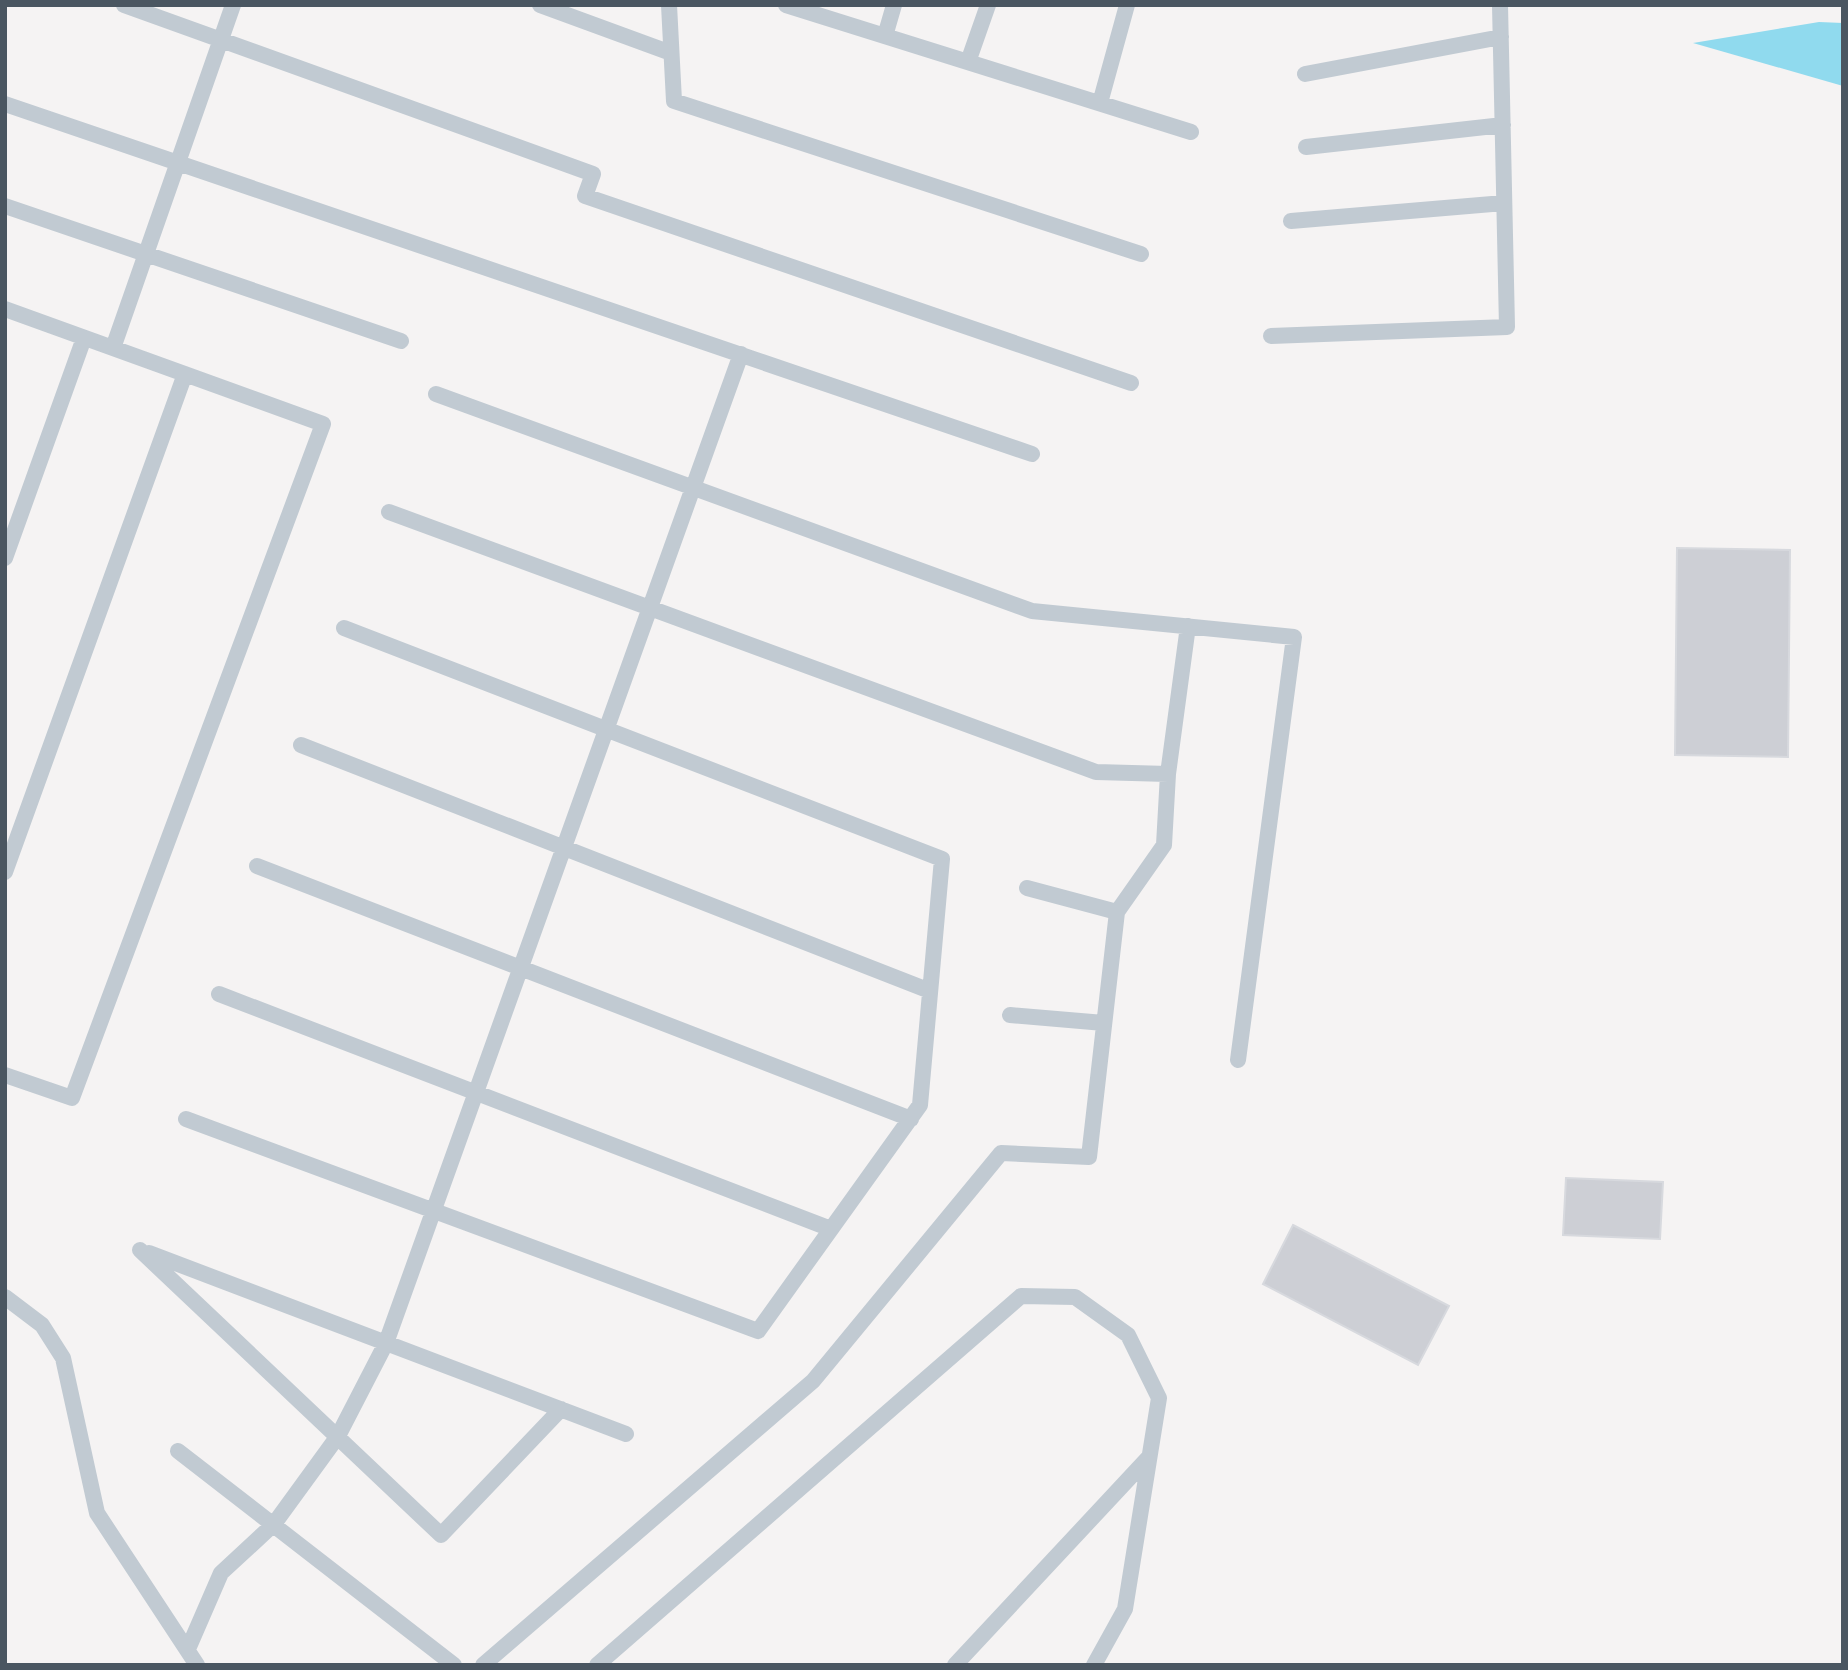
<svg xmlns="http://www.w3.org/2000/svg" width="1848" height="1670" font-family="'Fira Sans Condensed',sans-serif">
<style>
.water{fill:#90daee}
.building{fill:#cdcfd5;stroke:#d7d9de;stroke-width:2}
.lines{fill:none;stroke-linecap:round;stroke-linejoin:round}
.service{stroke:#c1cad2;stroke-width:16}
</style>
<rect width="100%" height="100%" fill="#f5f3f3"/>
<!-- water -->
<path class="water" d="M1819 22 1843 23V86L1693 43Z"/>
<!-- building -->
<path class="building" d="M1677 548 1790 550 1788 757 1675 755Z
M1566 1178 1663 1182 1660 1239 1563 1235Z
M1293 1225 1449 1306 1418 1365 1263 1284Z"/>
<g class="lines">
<!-- service -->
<path class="service" d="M124 5 593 174 585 196 1131 383
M540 5 671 53
M669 5 674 101 1141 254
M786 5 1191 132
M885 36 894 5
M968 62 988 5
M1305 74 1501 37
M1100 103 1127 5
M5 104 1032 454
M1306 147 1503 125
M5 206 401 341
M1291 221 1504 203
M5 309 323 424 72 1098 5 1075
M1271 336 1507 327 1500 5
M113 348 233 5
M436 394 1032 611 1294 637 1238 1060
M389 512 1096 772 1168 774
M5 558 84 338
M301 745 930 991
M257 866 911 1119
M5 872 185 374
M1027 888 1117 912
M219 994 831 1229
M1010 1015 1104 1023
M186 1119 758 1331 920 1105 942 859 344 628
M140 1250 441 1535 561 1409
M149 1253 626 1434
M5 1297 42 1325 63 1358 97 1513 197 1665
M178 1451 454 1665
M188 1649 221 1573 274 1524 338 1436 386 1343 741 354
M483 1665 813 1381 1001 1153 1089 1157 1117 912 1164 845 1168 774 1188 626
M597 1665 1021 1296 1075 1297 1128 1335 1159 1398 1125 1609 1094 1665
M955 1665 1149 1457"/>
</g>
<!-- border -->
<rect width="1848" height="1670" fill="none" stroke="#4a5661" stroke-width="14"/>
</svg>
